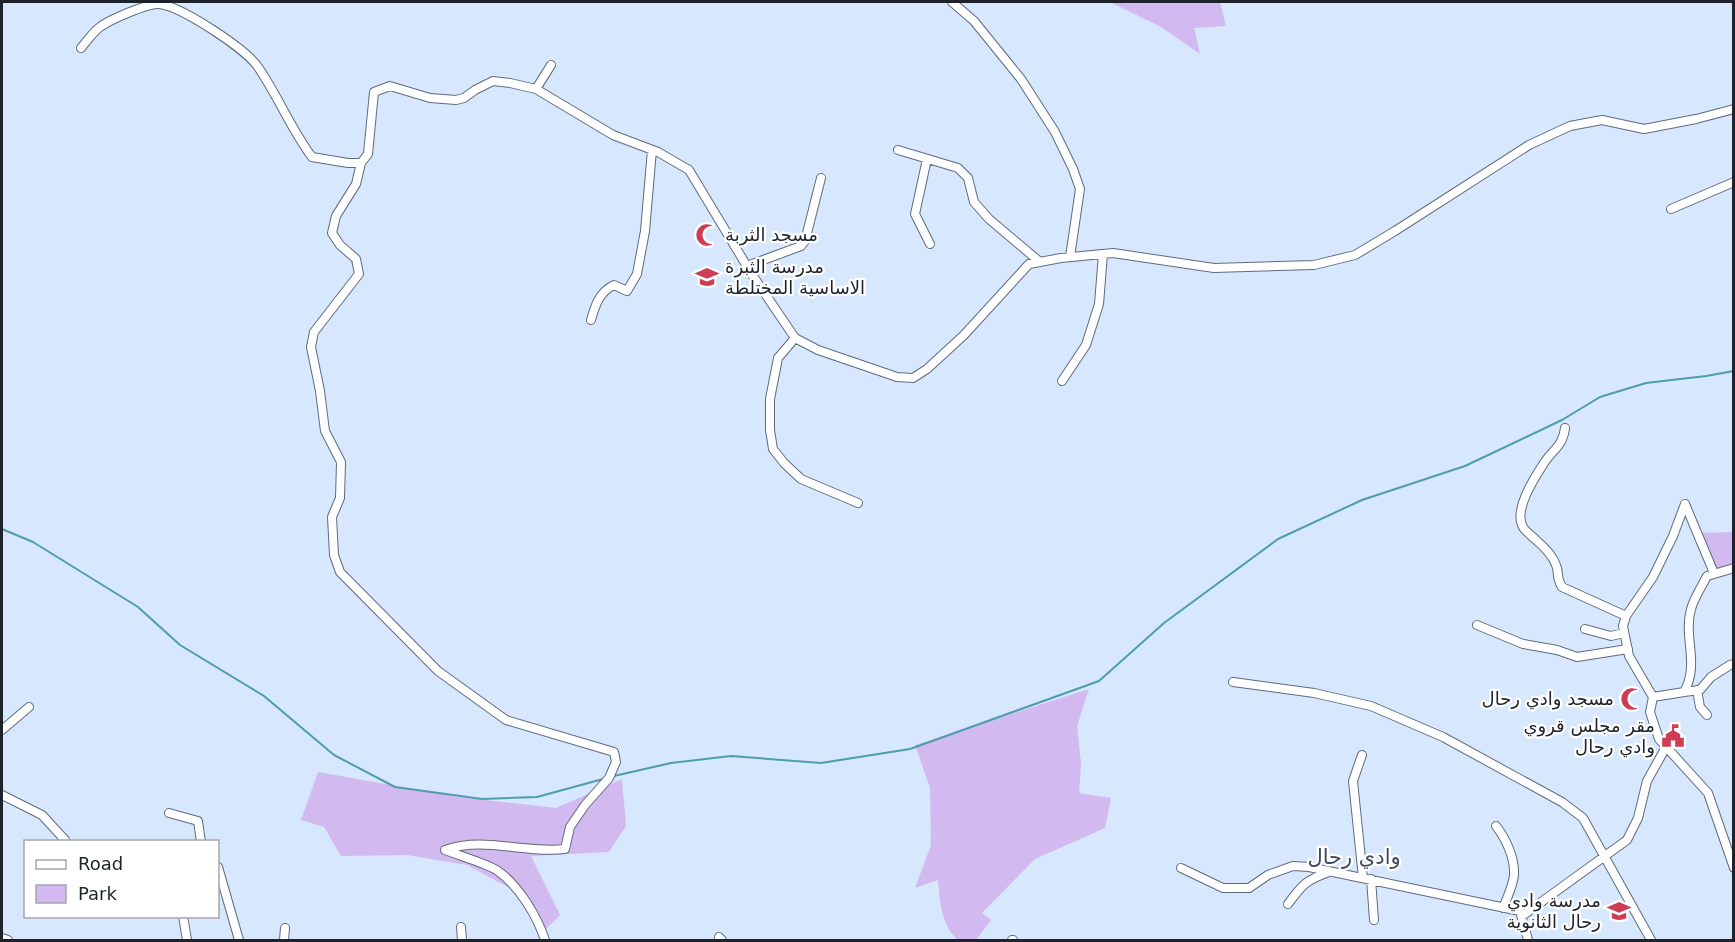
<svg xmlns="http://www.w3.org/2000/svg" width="1735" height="942" font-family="'DejaVu Sans','Noto Naskh Arabic',sans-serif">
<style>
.green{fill:#d2b9ef}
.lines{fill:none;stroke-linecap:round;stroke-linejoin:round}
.stream{stroke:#4e9dac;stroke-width:2}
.minor-casing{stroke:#5e6b7f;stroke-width:10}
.minor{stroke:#fff;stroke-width:8}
.labels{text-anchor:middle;stroke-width:4.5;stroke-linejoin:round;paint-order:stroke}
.poi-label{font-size:18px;fill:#1d222b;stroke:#fff;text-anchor:end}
.quarter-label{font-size:21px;fill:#3e4a5d;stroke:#fff}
</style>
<rect width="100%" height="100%" fill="#d7e7fd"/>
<!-- green -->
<path class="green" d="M1110 2H1220L1226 26 1194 28 1200 54 1161 27Z
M1733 532V565L1711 570 1698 533Z
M1089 689 1077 726 1081 764 1079 793 1111 798 1105 828 1035 859 982 913 991 920 976 940H958C941 925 940 902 938 880L915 888 931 845 930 788 915 745Z
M318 772 458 797 556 808 622 779 626 826 609 852 531 856 560 915 545 930 515 891 467 865 407 855 341 856 324 827 301 820Z"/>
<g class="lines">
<!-- stream -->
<path class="stream" d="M2 529 33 542 138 607 180 645 264 696 334 755 395 787 482 799 537 797 603 779
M614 776 671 763 731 756 821 763 910 749 1099 681 1164 623 1278 539 1362 500 1465 466 1562 420 1600 397 1646 383 1706 376 1734 371"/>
<!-- minor casing -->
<g class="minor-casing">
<path id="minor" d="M952 2 974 21 1021 79 1055 132 1073 169 1080 189 1070 257
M81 48C87 41 93 32 100 27 109 20 148 3 159 4 181 6 246 49 258 67 278 96 291 129 312 157L348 163H361L368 154 374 92 390 86 430 98 456 100 464 98 475 90 493 81 510 83 536 89 613 135 658 152 689 170 751 273 795 338 818 350 897 377 913 378 927 369 964 335 1029 264 1061 258 1113 253 1214 268 1314 265 1355 255 1395 231 1529 145 1570 126 1602 120 1644 129 1696 119 1734 109
M536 89 551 65
M898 150 958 168 968 178 974 202 989 219 1040 262
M927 159 915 214 930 244
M361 163 356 184 336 216 332 233 340 245 356 259 359 274 314 332 311 347 320 391 325 431 341 462 340 498 332 517 334 555 340 572 438 671 506 720 614 752 616 762 609 778 585 805 570 827 565 849C525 854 484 836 445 850 457 855 489 864 498 871 519 886 537 916 545 940
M1671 209 1734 182
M747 266 801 246 805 241 821 178
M591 320C595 306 599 292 614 285L627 291 637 274 645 231 652 150
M795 338 778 358 770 399V430L773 449 784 463 801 479 858 503
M1062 381 1086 345 1099 304 1103 254
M1565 428C1563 446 1553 449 1544 463 1535 477 1513 510 1523 527 1525 531 1532 536 1536 540 1543 546 1553 556 1556 565 1560 574 1555 576 1562 587L1626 616
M1685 504 1714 573
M1734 568 1707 576C1702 586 1694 598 1691 609 1683 637 1700 664 1684 692L1653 697 1650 712 1659 739 1708 793 1734 868
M1477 625 1523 644 1557 650 1577 657 1628 649
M1585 629 1611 636 1624 633
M1233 682 1314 693 1371 706 1443 737 1562 802 1583 818 1651 940
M1697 690 1700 707 1707 715
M1684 692 1700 690 1711 677 1730 665 1734 664
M1653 697 1629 656 1623 626 1626 616 1653 577 1673 536 1685 504
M2 730 29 707
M1362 755 1353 781 1363 878
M2 795 42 815 65 840
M169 813 198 821 201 842
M1496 826C1506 839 1515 858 1514 875 1513 886 1507 898 1503 908
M218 867 239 940
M1181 868 1223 888H1249L1268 875 1293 866 1309 867 1520 911 1528 940
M1371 879 1374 920
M1288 904C1302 885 1306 880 1329 872
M183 916 187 940
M1522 916 1627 840 1638 818 1647 781 1666 747
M461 927 462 940
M719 937 722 940
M2 938 8 940
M284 940 285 928
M1012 940H1013"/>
</g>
<!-- minor -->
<use href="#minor" class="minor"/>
</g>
<!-- icons -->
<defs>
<g id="mosque-bare" transform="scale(1.8)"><path d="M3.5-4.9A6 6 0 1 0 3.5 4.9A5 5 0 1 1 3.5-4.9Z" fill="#ce3d53" stroke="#fff" stroke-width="2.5" paint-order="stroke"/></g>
<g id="school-bare" transform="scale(1.8)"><path d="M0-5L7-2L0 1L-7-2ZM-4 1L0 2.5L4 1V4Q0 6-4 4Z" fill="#ce3d53" stroke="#fff" stroke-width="2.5" paint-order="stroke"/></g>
<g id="civic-bare" transform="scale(1.8)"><path d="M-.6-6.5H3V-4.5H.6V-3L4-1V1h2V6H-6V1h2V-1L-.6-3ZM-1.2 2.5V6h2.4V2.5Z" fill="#ce3d53" stroke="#fff" stroke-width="2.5" paint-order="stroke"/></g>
</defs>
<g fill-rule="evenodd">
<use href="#mosque-bare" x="707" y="235"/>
<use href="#school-bare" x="707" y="277"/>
<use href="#mosque-bare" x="1632" y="699"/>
<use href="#civic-bare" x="1673" y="736"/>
<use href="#school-bare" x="1619" y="911"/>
</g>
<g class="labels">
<!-- poi labels -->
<g class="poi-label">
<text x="725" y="241" text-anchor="start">مسجد الثربة</text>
<text x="725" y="273" text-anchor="start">مدرسة الثبرة<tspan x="725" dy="21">الاساسية المختلطة</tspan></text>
<text x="1614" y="705">مسجد وادي رحال</text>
<text x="1655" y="732">مقر مجلس قروي<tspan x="1655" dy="21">وادي رحال</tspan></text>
<text x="1601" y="907">مدرسة وادي<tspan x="1601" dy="21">رحال الثانوية</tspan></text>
</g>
<!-- quarter labels -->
<g class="quarter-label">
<text x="1354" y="864">وادي رحال</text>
</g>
</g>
<!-- border -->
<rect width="1735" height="942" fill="none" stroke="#1d222b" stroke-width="6"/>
<!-- legend -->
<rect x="24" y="840" width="195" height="78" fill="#ffffff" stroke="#a5a7aa" stroke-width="1.5"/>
<rect x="36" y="860" width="30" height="9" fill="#ffffff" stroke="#a5a7aa" stroke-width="1.5"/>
<text x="78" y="870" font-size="18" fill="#1d222b">Road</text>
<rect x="36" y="885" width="30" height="18" fill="#d2b9ef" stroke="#a5a7aa" stroke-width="1.5"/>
<text x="78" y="900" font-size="18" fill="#1d222b">Park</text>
</svg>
